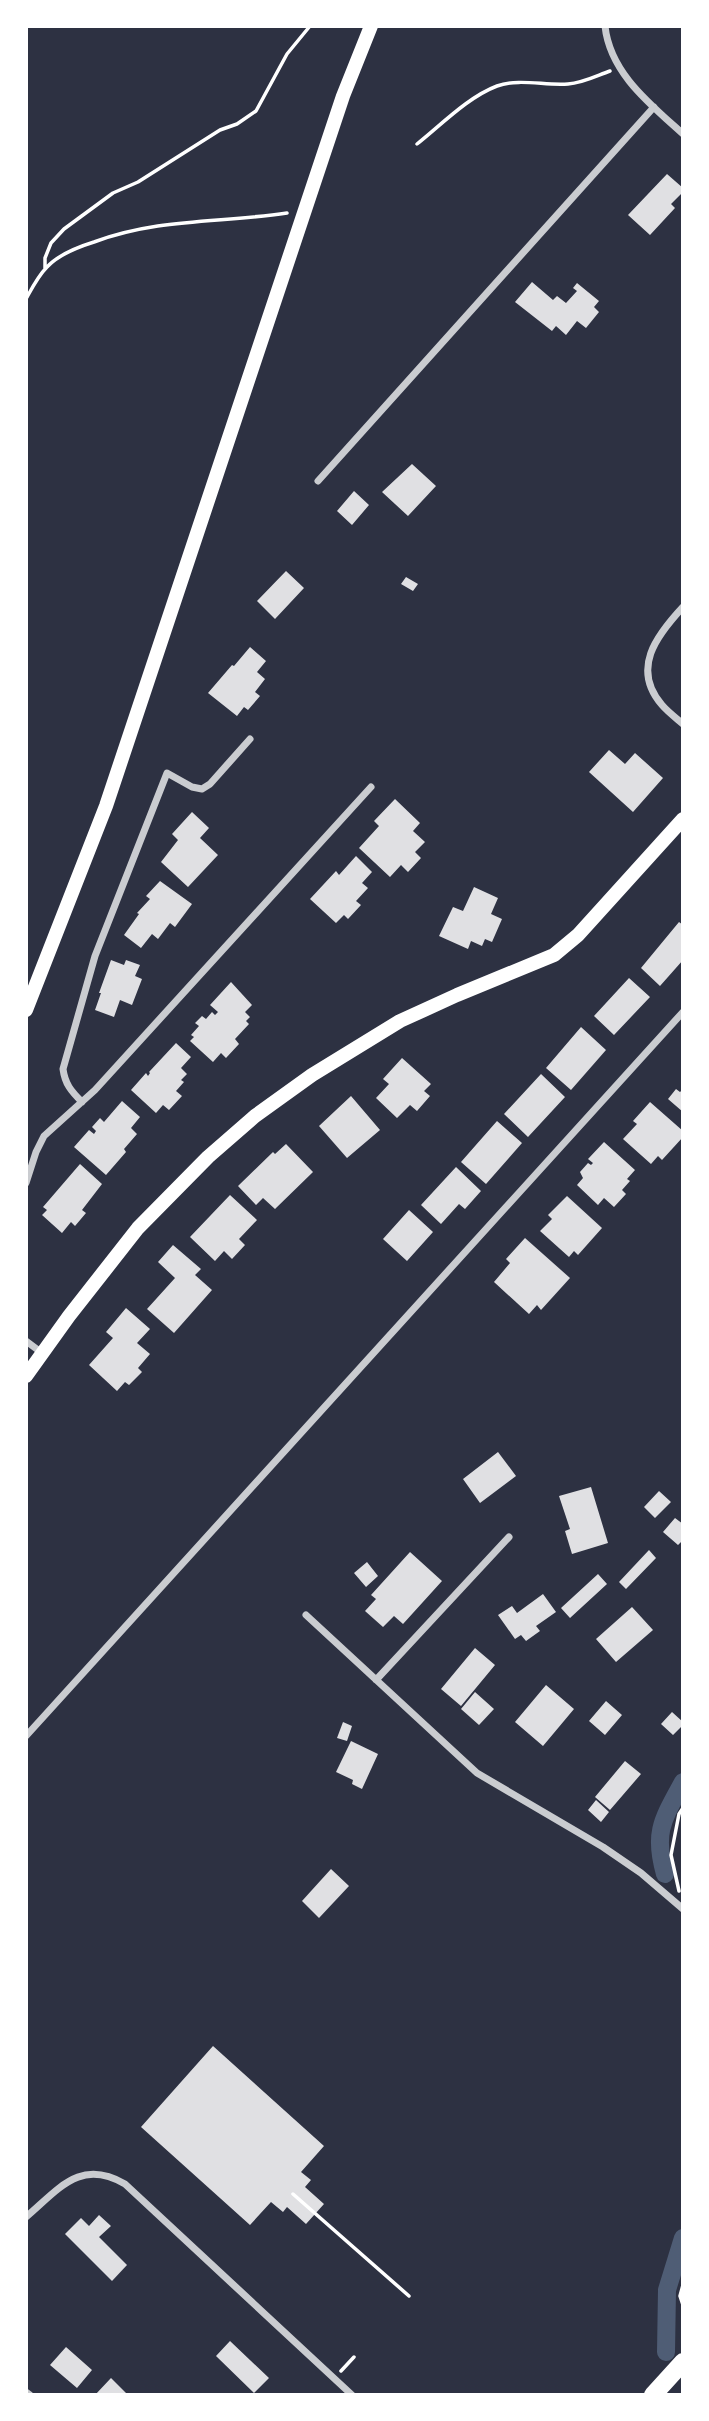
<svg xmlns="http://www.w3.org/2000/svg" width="709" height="2421" font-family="Commissioner,sans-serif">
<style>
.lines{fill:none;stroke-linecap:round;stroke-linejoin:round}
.canal{stroke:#4f5d75;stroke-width:18}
.building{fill:#e0e0e3}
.path{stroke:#fff;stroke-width:3.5}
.minor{stroke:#caccd0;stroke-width:7}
.secondary{stroke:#fff;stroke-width:14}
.trunk{stroke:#fff;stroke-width:18}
</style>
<rect width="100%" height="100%" fill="#2d3142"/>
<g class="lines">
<!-- canal -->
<path class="canal" d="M665 1874C653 1832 663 1819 683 1782
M666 2352 667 2290 683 2238"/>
</g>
<!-- building -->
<path class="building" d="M667 174 683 188V192L671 204 675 208 650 235 628 215Z
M532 282 553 300 557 296 566 303 577 291 573 288 577 283 599 301 594 307 599 312 586 328 577 321 566 335 556 326 552 331 515 302Z
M412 464 436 486 408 516 382 492Z
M354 491 369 505 352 525 337 511Z
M286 571 304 588 275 619 257 601Z
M406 577 418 584 413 591 401 584Z
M250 647 266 661 257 672 265 679 255 692 260 696 248 710 244 707 237 716 208 693 232 665 234 666Z
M609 750 625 764 635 753 663 778 633 812 589 772Z
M395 799 420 823 413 831 425 842 415 852 421 858 408 872 401 865 390 877 359 848 379 826 374 821Z
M192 812 209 828 200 838 218 855 188 887 161 862 178 840 172 834Z
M356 856 372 872 362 883 368 888 356 901 361 905 348 919 344 915 336 923 310 899 336 871 339 875Z
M160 881 192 904 175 927 170 923 158 939 152 934 141 948 124 935 139 914 137 913 150 899 146 896Z
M474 887 498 898 491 914 502 919 492 942 485 939 482 946 471 941 468 949 439 936 453 907 463 911Z
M679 922 683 925V960L660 986 641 968Z
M111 960 124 965 126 960 140 965 135 976 142 979 132 1005 120 1000 114 1017 95 1010 101 993H99Z
M629 978 650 997 614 1035 594 1016Z
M231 982 252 1005 245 1012 250 1017 246 1021 249 1024 235 1039 239 1044 226 1058 221 1053 213 1062 190 1041 194 1037 191 1035 199 1026 195 1023 202 1016 206 1019 212 1012 215 1015 218 1012 210 1005Z
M581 1027 606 1050 571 1090 546 1068Z
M176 1043 191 1057 181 1068 187 1074 181 1080 184 1082 176 1091 182 1096 169 1110 163 1105 156 1113 131 1090 146 1073 148 1076 150 1073 149 1072Z
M402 1058 431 1084 424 1091 430 1096 417 1111 410 1105 397 1118 376 1098 389 1084 383 1079Z
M541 1074 565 1097 528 1137 504 1114Z
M676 1089 680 1092 683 1089V1112L668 1099Z
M351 1096 380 1130 347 1158 319 1126Z
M122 1101 140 1117 131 1128 137 1134 124 1149 126 1152 106 1175 74 1147 89 1130 94 1134 96 1131 92 1127 100 1118 104 1122Z
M650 1102 683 1131V1137L662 1160 658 1156 651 1164 623 1139 637 1124 633 1121Z
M497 1121 522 1143 486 1184 461 1162Z
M604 1142 635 1170 627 1179 630 1181 622 1190 626 1194 614 1207 604 1198 598 1205 577 1185 583 1178 580 1172 588 1163 591 1165 593 1163 588 1159Z
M286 1144 313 1172 275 1209 263 1198 256 1205 238 1186 273 1152 275 1154Z
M80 1164 102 1184 82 1210 86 1213 75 1226 71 1222 62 1233 42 1215 47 1210 43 1207Z
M456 1167 481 1191 465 1209 459 1204 441 1224 421 1205Z
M230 1195 257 1220 239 1239 245 1245 232 1259 224 1251 215 1261 190 1237Z
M567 1196 602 1228 578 1255 574 1251 569 1257 540 1231 552 1219 548 1215Z
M409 1210 433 1232 407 1261 383 1239Z
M525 1238 570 1278 541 1310 537 1305 529 1314 494 1282 510 1263 506 1259Z
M173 1245 201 1269 195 1275 212 1290 174 1333 147 1309 175 1278 158 1262Z
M126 1308 150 1329 137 1343 150 1354 138 1368 142 1372 129 1385 125 1382 117 1391 89 1365 113 1338 106 1332Z
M498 1452 516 1476 480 1503 463 1479Z
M591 1487 608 1543 572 1554 565 1531 570 1529 559 1496Z
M659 1491 671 1502 655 1518 644 1507Z
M675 1518 683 1524V1540L678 1545 663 1532Z
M649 1550 656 1558 626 1589 619 1582Z
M410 1552 442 1581 403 1624 394 1616 383 1627 365 1611 376 1599 371 1595Z
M367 1562 378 1576 366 1587 354 1573Z
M598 1574 607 1584 570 1618 561 1608Z
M543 1594 556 1612 536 1626 540 1631 526 1641 521 1635 515 1639 498 1615 512 1606 517 1613Z
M632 1607 653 1630 616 1662 596 1639Z
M475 1648 495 1665 461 1706 441 1689Z
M546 1685 574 1709 543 1746 515 1722Z
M475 1692 494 1709 479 1725 461 1709Z
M606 1701 622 1715 605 1735 589 1721Z
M672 1712 683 1722V1725L673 1735 661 1724Z
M343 1722 352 1726 347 1741 337 1738Z
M351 1741 378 1754 362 1789 352 1784 353 1780 336 1772Z
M625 1761 641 1774 610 1810 595 1797Z
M596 1800 609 1812 601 1822 588 1810Z
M331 1869 349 1886 319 1918 302 1901Z
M213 2046 324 2146 301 2172 311 2180 305 2187 324 2204 306 2224 287 2207 283 2212 271 2202 250 2225 141 2127Z
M99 2215 111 2226 99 2237 127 2265 112 2281 65 2234 81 2218 89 2226Z
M230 2341 269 2378 254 2393 216 2356Z
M66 2347 92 2370 77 2388 50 2365Z
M111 2378 128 2395H95Z"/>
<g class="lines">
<!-- path -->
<path class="path" d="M417 144C441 125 468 97 497 86 520 78 545 86 568 84 583 83 596 76 610 71
M45 268V258L51 243 64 229 113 193 138 182 220 130 237 124 256 111 287 54 310 26
M26 299C32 288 38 276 47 267 59 254 78 247 94 242 159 218 220 223 287 213
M679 1891 671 1855 679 1814 683 1808
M293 2194 409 2296
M683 2285 680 2296 683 2305
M341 2371 354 2357"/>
<!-- minor -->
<path class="minor" d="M605 26C610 73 650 104 683 134
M318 481 654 107
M683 607C656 636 631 669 662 705 668 712 676 718 683 724
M82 1102C71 1091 65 1084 63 1069L95 956 167 773 192 787 202 789 210 784 250 739
M26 1183 36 1152 44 1136 95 1090 371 787
M26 1341 42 1353
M306 1615 477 1773 603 1847 641 1873 683 1909
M376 1680 509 1537
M26 1736 683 1012
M26 2217C59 2189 80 2158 125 2184L352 2395
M26 2392 30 2395"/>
<!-- secondary -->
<path class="secondary" d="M26 1010 106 806 343 96 371 26
M26 1376 69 1316 138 1228 208 1157 255 1116 312 1075 400 1021 457 995 554 955 578 935 683 819"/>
<!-- trunk -->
<path class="trunk" d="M653 2395 683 2362"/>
</g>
<!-- border -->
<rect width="709" height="2421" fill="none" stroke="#ffffff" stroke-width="56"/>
</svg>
